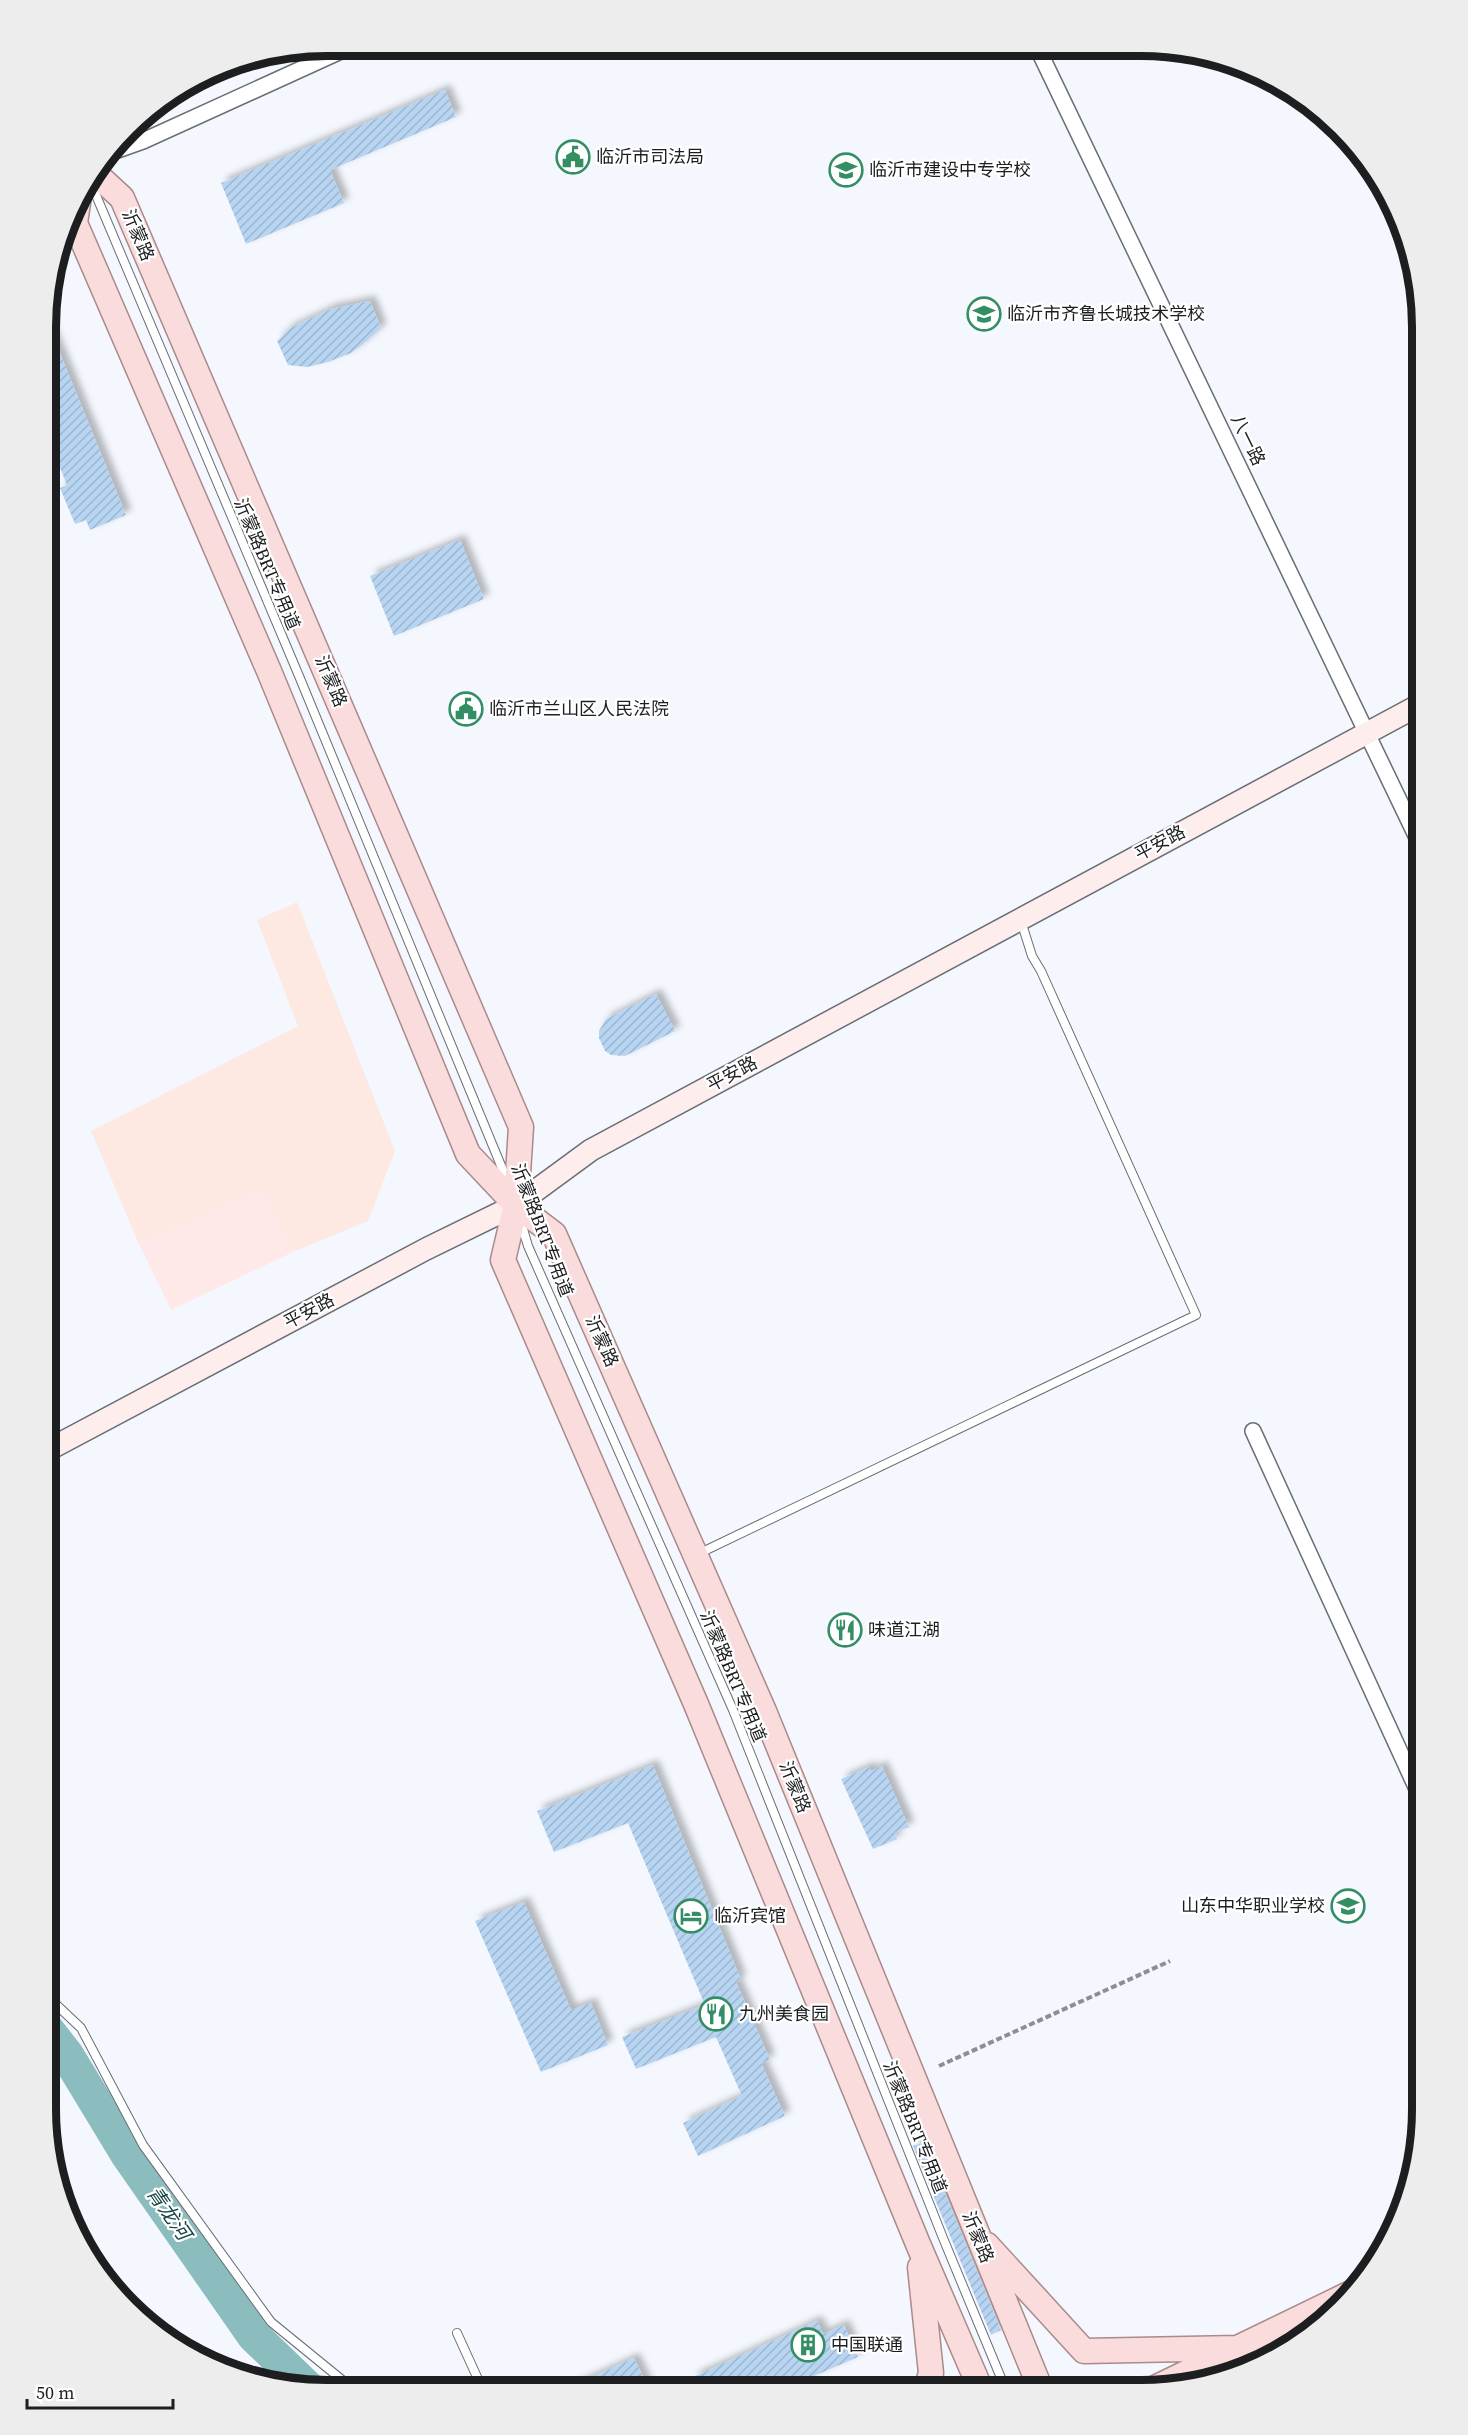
<svg xmlns="http://www.w3.org/2000/svg" width="1468" height="2435" font-family="'Source Serif 4','Noto Sans SC',serif">
<style>
.industrial{fill:#fee8e8}
.medical{fill:#fde9e1}
.lines{fill:none;stroke-linecap:round;stroke-linejoin:round}
.river{stroke:#8bbdbe;stroke-width:34}
.building{fill:url(#building-hatch);filter:url(#shadow)}
.lane-casing{stroke:#696e74;stroke-width:10}
.street-casing{stroke:#696e74;stroke-width:18}
.secondary-casing{stroke:#696e74;stroke-width:24}
.primary-casing{stroke:#aa8a8b;stroke-width:27}
.path{stroke:#8b8e92;stroke-width:4;stroke-dasharray:6 3;stroke-linecap:butt}
.lane{stroke:#fff;stroke-width:8}
.street{stroke:#fff;stroke-width:15}
.secondary{stroke:#fdeded;stroke-width:21}
.primary{stroke:#fadcdc;stroke-width:24}
.labels{text-anchor:middle;stroke-width:4.5;stroke-linejoin:round;paint-order:stroke}
.poi-label{font-size:18px;fill:#1c1e20;stroke:#fff;text-anchor:start}
.street-label{font-size:18px;fill:#1c1e20;stroke:#fff}
.water-label{font-size:20px;font-style:italic;fill:#164445;stroke:#fff}
.rim{fill:none;stroke:#1c1e20;stroke-width:8}
</style>
<defs>
<pattern id="building-hatch" width="6" height="6" patternUnits="userSpaceOnUse" patternTransform="scale(1.5)"><rect width="6" height="6" fill="#b7d4f2"/><path d="M-1 1l2-2M0 6l6-6M5 7l2-2" fill="none" stroke="#9db6cf"/></pattern>
<filter id="shadow"><feDropShadow dx="5.5" dy="-5.5" stdDeviation="3" flood-color="#0004"/></filter>
</defs>
<rect width="100%" height="100%" fill="#f4f8fe"/>
<!-- industrial -->
<path class="industrial" d="M262 1190 293 1252 171 1310 138 1242Z"/>
<!-- medical -->
<path class="medical" d="M297 902 395 1151 368 1221 293 1252 262 1190 138 1242 91 1131 298 1026 257 920Z"/>
<g class="lines">
<!-- river -->
<path class="river" d="M45 2027 67 2055 127 2154 254 2336 308 2388"/>
</g>
<!-- building -->
<path class="building" d="M445 90 456 117 330 170 344 203 246 244 221 183Z
M370 301 381 328 367 341 351 353 328 362 307 367 288 365 277 341 290 328 331 309Z
M48 324 126 515 90 530 86 520 75 524 60 488 67 485 47 436Z
M460 540 484 599 394 636 370 576Z
M656 994 675 1031 625 1056 611 1055 605 1051 599 1038V1031L606 1019Z
M653 1765 741 1980 736 1982 770 2060 761 2063 785 2116 698 2156 683 2123 742 2096 716 2037 636 2069 622 2037 705 2005 628 1823 554 1852 537 1811Z
M882 1766 909 1827 894 1833 897 1839 873 1849 841 1779 869 1767 871 1771Z
M524 1902 571 2010 591 2003 608 2045 541 2072 475 1921Z
M924 2142 1001 2330 991 2335 913 2146Z
M817 2321 823 2334 844 2325 858 2357 784 2389H699L693 2377Z
M634 2358 649 2389 568 2388Z"/>
<g class="lines">
<!-- lane casing -->
<g class="lane-casing">
<path id="lane" d="M90 181 299 676 509 1185
M520 1219 528 1246 733 1710 943 2238 1006 2390
M698 1554 1196 1315 1041 971 1032 956 1021 921
M45 1994 81 2028 143 2145 271 2322 352 2388
M457 2333 482 2388"/>
</g>
<!-- street casing -->
<g class="street-casing">
<path id="street" d="M1037 47 1423 850
M112 152 143 141 354 45
M1253 1431 1422 1800"/>
</g>
<!-- secondary casing -->
<g class="secondary-casing">
<path id="secondary" d="M46 1451 426 1249 516 1205 591 1150 1423 703"/>
</g>
<!-- primary casing -->
<g class="primary-casing">
<path id="primary" d="M96 174 122 198 521 1127 516 1205 503 1260 696 1704 918 2244 981 2390
M79 196 75 223 269 671 468 1154 516 1205 554 1234 764 1711 1041 2390
M987 2245 1084 2351 1238 2348
M920 2267 931 2373 926 2389
M1157 2387 1353 2292"/>
</g>
<!-- path -->
<path class="path" d="M939 2066 1170 1961"/>
<!-- lane -->
<use href="#lane" class="lane"/>
<!-- street -->
<use href="#street" class="street"/>
<!-- secondary -->
<use href="#secondary" class="secondary"/>
<!-- primary -->
<use href="#primary" class="primary"/>
</g>
<!-- icons -->
<defs>
<g id="civic-ring" transform="scale(1.725)"><circle r="9.5" fill="#fff" stroke="#348e64" stroke-width="1.5"/><path d="M-.6-6.5H3V-4.5H.6V-3L4-1V1h2V6H-6V1h2V-1L-.6-3ZM-1.2 2.5V6h2.4V2.5Z" fill="#348e64"/></g>
<g id="school-ring" transform="scale(1.725)"><circle r="9.5" fill="#fff" stroke="#348e64" stroke-width="1.5"/><path d="M0-5L7-2L0 1L-7-2ZM-4 1L0 2.5L4 1V4Q0 6-4 4Z" fill="#348e64"/></g>
<g id="restaurant-ring" transform="scale(1.725)"><circle r="9.5" fill="#fff" stroke="#348e64" stroke-width="1.5"/><path d="M-5-6h1v4h1v-4h1v4h1v-4h1v5L-1.5 .5V6h-2V.5L-5-1ZM5-6V6H3V1.5H1.5Q1.5-4 5-6Z" fill="#348e64"/></g>
<g id="hotel-ring" transform="scale(1.725)"><circle r="9.5" fill="#fff" stroke="#348e64" stroke-width="1.5"/><path d="M-6-4.5h1.5V1H6V5H4.5V3h-9V5H-6ZM-4 0a1.8 1.8 0 1 1 3.6 0ZM.5 0V-2.5h3Q6-2.5 6 0Z" fill="#348e64"/></g>
<g id="building-ring" transform="scale(1.725)"><circle r="9.5" fill="#fff" stroke="#348e64" stroke-width="1.5"/><path d="M-4-6H4V6H1V3H-1V6H-4ZM-2.5-4.3h1.7v1.8h-1.7ZM.8-4.3h1.7v1.8H.8ZM-2.5-1h1.7V.8h-1.7ZM.8-1h1.7V.8H.8Z" fill="#348e64"/></g>
</defs>
<g fill-rule="evenodd">
<use href="#civic-ring" x="573" y="157"/>
<use href="#school-ring" x="846" y="170"/>
<use href="#school-ring" x="984" y="314"/>
<use href="#civic-ring" x="466" y="709"/>
<use href="#restaurant-ring" x="845" y="1630"/>
<use href="#school-ring" x="1348" y="1906"/>
<use href="#hotel-ring" x="691" y="1916"/>
<use href="#restaurant-ring" x="716" y="2014"/>
<use href="#building-ring" x="808" y="2345"/>
</g>
<g class="labels">
<!-- poi labels -->
<g class="poi-label">
<text x="596" y="163">临沂市司法局</text>
<text x="869" y="176">临沂市建设中专学校</text>
<text x="1007" y="320">临沂市齐鲁长城技术学校</text>
<text x="489" y="715">临沂市兰山区人民法院</text>
<text x="868" y="1636">味道江湖</text>
<text x="1325" y="1912" text-anchor="end">山东中华职业学校</text>
<text x="714" y="1922">临沂宾馆</text>
<text x="739" y="2020">九州美食园</text>
<text x="831" y="2351">中国联通</text>
</g>
<!-- street labels -->
<g class="street-label">
<text transform="translate(138 235) rotate(67)" y="6">沂蒙路</text>
<text transform="translate(1248 440) rotate(64)" y="6">八一路</text>
<text transform="translate(267 564) rotate(67)" y="6">沂蒙路BRT专用道</text>
<text transform="translate(331 681) rotate(67)" y="6">沂蒙路</text>
<text transform="translate(1160 843) rotate(-28)" y="6">平安路</text>
<text transform="translate(732 1074) rotate(-28)" y="6">平安路</text>
<text transform="translate(542 1230) rotate(69)" y="6">沂蒙路BRT专用道</text>
<text transform="translate(309 1311) rotate(-28)" y="6">平安路</text>
<text transform="translate(602 1341) rotate(66)" y="6">沂蒙路</text>
<text transform="translate(733 1676) rotate(67)" y="6">沂蒙路BRT专用道</text>
<text transform="translate(795 1787) rotate(68)" y="6">沂蒙路</text>
<text transform="translate(915 2127) rotate(68)" y="6">沂蒙路BRT专用道</text>
<text transform="translate(978 2237) rotate(68)" y="6">沂蒙路</text>
</g>
<!-- water labels -->
<g class="water-label">
<text transform="translate(169 2213) rotate(55)" y="7">青龙河</text>
</g>
</g>
<!-- crop -->
<path d="M0 0H1468V2435H0ZM327 56H1141A271 271 0 0 1 1412 327V2109A271 271 0 0 1 1141 2380H327A271 271 0 0 1 56 2109V327A271 271 0 0 1 327 56Z" fill="#ededed" fill-rule="evenodd"/>
<path class="rim" d="M327 56H1141A271 271 0 0 1 1412 327V2109A271 271 0 0 1 1141 2380H327A271 271 0 0 1 56 2109V327A271 271 0 0 1 327 56Z"/>
<!-- scale -->
<path d="M27 2399v9h146v-9" fill="none" stroke="#1c1e20" stroke-width="3"/>
<text x="36" y="2399" font-size="18" fill="#1c1e20" stroke="#ffffff" stroke-width="4.5" paint-order="stroke">50 m</text>
</svg>
